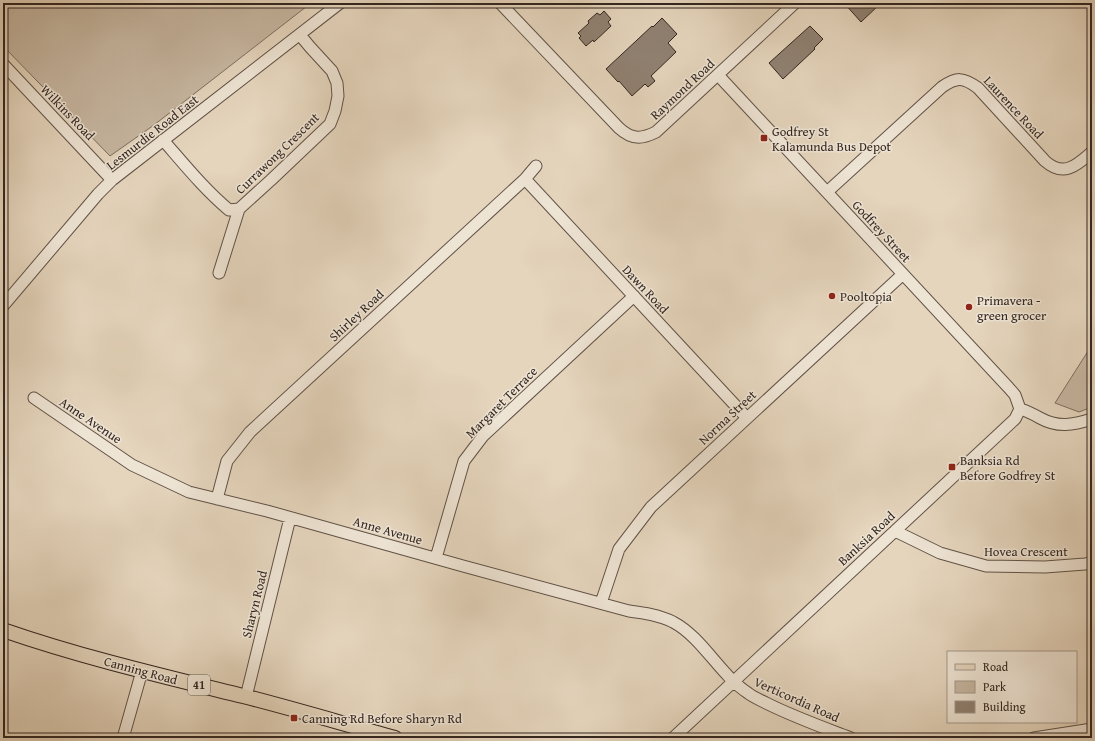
<svg xmlns="http://www.w3.org/2000/svg" width="1095" height="741" font-family="'Gentium Book Plus',serif">
<style>
.green{fill:#c7b7a2;stroke:#7d6e61}
.building{fill:#908172;stroke:#332620}
.lines{fill:none;stroke-linecap:round;stroke-linejoin:round}
.minor-casing{stroke:#605247;stroke-width:13}
.major-casing{stroke:#332620;stroke-width:16}
.minor{stroke:#eee4d4;stroke-width:11}
.major{stroke:#e5d5bd;stroke-width:14}
.poi-dot{fill:#8f2418;stroke:#eee4d4;stroke-width:1.5}
.labels{text-anchor:middle;stroke-width:3;stroke-linejoin:round;paint-order:stroke}
.shield{fill:#eee4d4;stroke:#6b5f56;stroke-width:1}
.shield-label{font-size:12px;font-weight:bold;fill:#332620}
.street-label{font-size:13px;fill:#332620;stroke:#eee4d4}
.poi-label{font-size:13px;fill:#332620;stroke:#eee4d4;text-anchor:start}
</style>
<rect width="100%" height="100%" fill="#e5d5bd"/>
<filter id="stains"><feTurbulence type="fractalNoise" baseFrequency=".005" numOctaves="4"/><feColorMatrix values="0 0 0 0 .2 0 0 0 0 .09 0 0 0 0 .02 0 0 0 .5 -.17"/></filter>
<radialGradient id="worn" r=".72"><stop offset=".6" stop-color="#630" stop-opacity="0"/><stop offset="1" stop-color="#630" stop-opacity=".3"/></radialGradient>
<!-- green -->
<path class="green" d="M3 3H311L154 125 110 156 3 46Z
M1092 346V407L1079 412 1055 403 1090 348Z"/>
<!-- building -->
<path class="building" d="M844 3H881L861 22Z
M604 11 611 19 608 22 611 26 594 42 593 40 586 46 579 38 581 36 578 33 589 23 588 21 597 13 600 15Z
M662 18 677 34 668 43 676 52 651 76 655 81 648 87 645 84 632 96 619 81 618 82 606 69 652 26 653 27Z
M810 26 823 39 814 48 815 49 783 79 769 63Z"/>
<g class="lines">
<!-- minor casing -->
<g class="minor-casing">
<path id="minor" d="M500 3 619 128C632 140 642 139 656 132L795 3
M3 64 112 180
M718 75 1008 387 1015 395 1020 409
M163 140C184 164 204 189 229 210L239 209 219 273
M525 179 747 418
M827 192 942 87C957 77 963 77 978 88L1045 161C1064 178 1077 165 1092 152
M239 209 271 180 330 124 335 111 338 96 337 83 332 71 310 47 300 35
M3 306 98 194 112 180 340 3
M34 398 132 465 189 492 267 511 463 566 629 611C644 613 659 615 673 622 703 638 719 674 748 693 753 697 760 700 766 703 794 717 822 727 851 738
M1020 409C1027 411 1033 414 1040 418 1058 428 1073 425 1092 419
M217 499 227 461 250 432 525 179 536 166
M895 531 940 553 986 566 1045 567 1085 564 1092 563
M436 558 464 461 483 436 634 296
M601 603 619 549 651 507 903 274
M246 697 290 518
M123 738 142 671
M673 738 1015 419 1020 409
M1034 738 1092 729"/>
</g>
<!-- major casing -->
<g class="major-casing">
<path id="major" d="M3 630C81 657 162 676 243 696 294 709 344 724 395 738"/>
</g>
<!-- minor -->
<use href="#minor" class="minor"/>
<!-- major -->
<use href="#major" class="major"/>
</g>
<!-- markers -->
<g class="poi-dot">
<rect x="760" y="134" width="8" height="8" rx="2"/>
<circle cx="832" cy="296" r="4"/>
<circle cx="969" cy="307" r="4"/>
<rect x="948" y="463" width="8" height="8" rx="2"/>
<rect x="290" y="714" width="8" height="8" rx="2"/>
</g>
<g class="labels">
<!-- shield labels -->
<rect class="shield" x="188" y="675" width="22" height="20" rx="3"/>
<g class="shield-label">
<text x="199" y="689">41</text>
</g>
<!-- street labels -->
<g class="street-label">
<text transform="translate(682 89) rotate(-43)" y="5">Raymond Road</text>
<text transform="translate(1014 107) rotate(47)" y="5">Laurence Road</text>
<text transform="translate(68 112) rotate(46)" y="5">Wilkins Road</text>
<text transform="translate(152 132) rotate(-38)" y="5">Lesmurdie Road East</text>
<text transform="translate(277 153) rotate(-44)" y="5">Currawong Crescent</text>
<text transform="translate(882 231) rotate(47)" y="5">Godfrey Street</text>
<text transform="translate(646 289) rotate(47)" y="5">Dawn Road</text>
<text transform="translate(356 315) rotate(-43)" y="5">Shirley Road</text>
<text transform="translate(501 402) rotate(-45)" y="5">Margaret Terrace</text>
<text transform="translate(727 417) rotate(-43)" y="5">Norma Street</text>
<text transform="translate(91 420) rotate(34)" y="5">Anne Avenue</text>
<text transform="translate(388 530) rotate(16)" y="5">Anne Avenue</text>
<text transform="translate(866 538) rotate(-43)" y="5">Banksia Road</text>
<text x="1026" y="556">Hovea Crescent</text>
<text transform="translate(254 604) rotate(-76)" y="5">Sharyn Road</text>
<text transform="translate(141 670) rotate(15)" y="5">Canning Road</text>
<text transform="translate(797 699) rotate(24)" y="5">Verticordia Road</text>
</g>
<!-- poi labels -->
<g class="poi-label">
<text x="772" y="136">Godfrey St<tspan x="772" dy="15">Kalamunda Bus Depot</tspan></text>
<text x="840" y="301">Pooltopia</text>
<text x="977" y="305">Primavera -<tspan x="977" dy="15">green grocer</tspan></text>
<text x="960" y="465">Banksia Rd<tspan x="960" dy="15">Before Godfrey St</tspan></text>
<text x="302" y="723">Canning Rd Before Sharyn Rd</text>
</g>
</g>
<!-- margin -->
<rect width="1095" height="741" fill="none" stroke="#e5d5bd" stroke-width="16"/>
<rect x="4" y="4" width="1087" height="733" fill="none" stroke="#332620" stroke-width="2"/>
<rect x="8" y="8" width="1079" height="725" fill="none" stroke="#332620"/>
<!-- legend -->
<rect x="947" y="651" width="130" height="72" fill="#eee4d4" stroke="#a3988c"/>
<rect x="955" y="664" width="20" height="6" fill="#e5d5bd" stroke="#a3988c"/>
<text x="983" y="671" font-size="12" fill="#332620">Road</text>
<rect x="955" y="681" width="20" height="12" fill="#c7b7a2" stroke="#a3988c"/>
<text x="983" y="691" font-size="12" fill="#332620">Park</text>
<rect x="955" y="701" width="20" height="12" fill="#908172" stroke="#a3988c"/>
<text x="983" y="711" font-size="12" fill="#332620">Building</text>
<rect width="100%" height="100%" filter="url(#stains)"/>
<rect width="100%" height="100%" fill="url(#worn)"/>
</svg>
